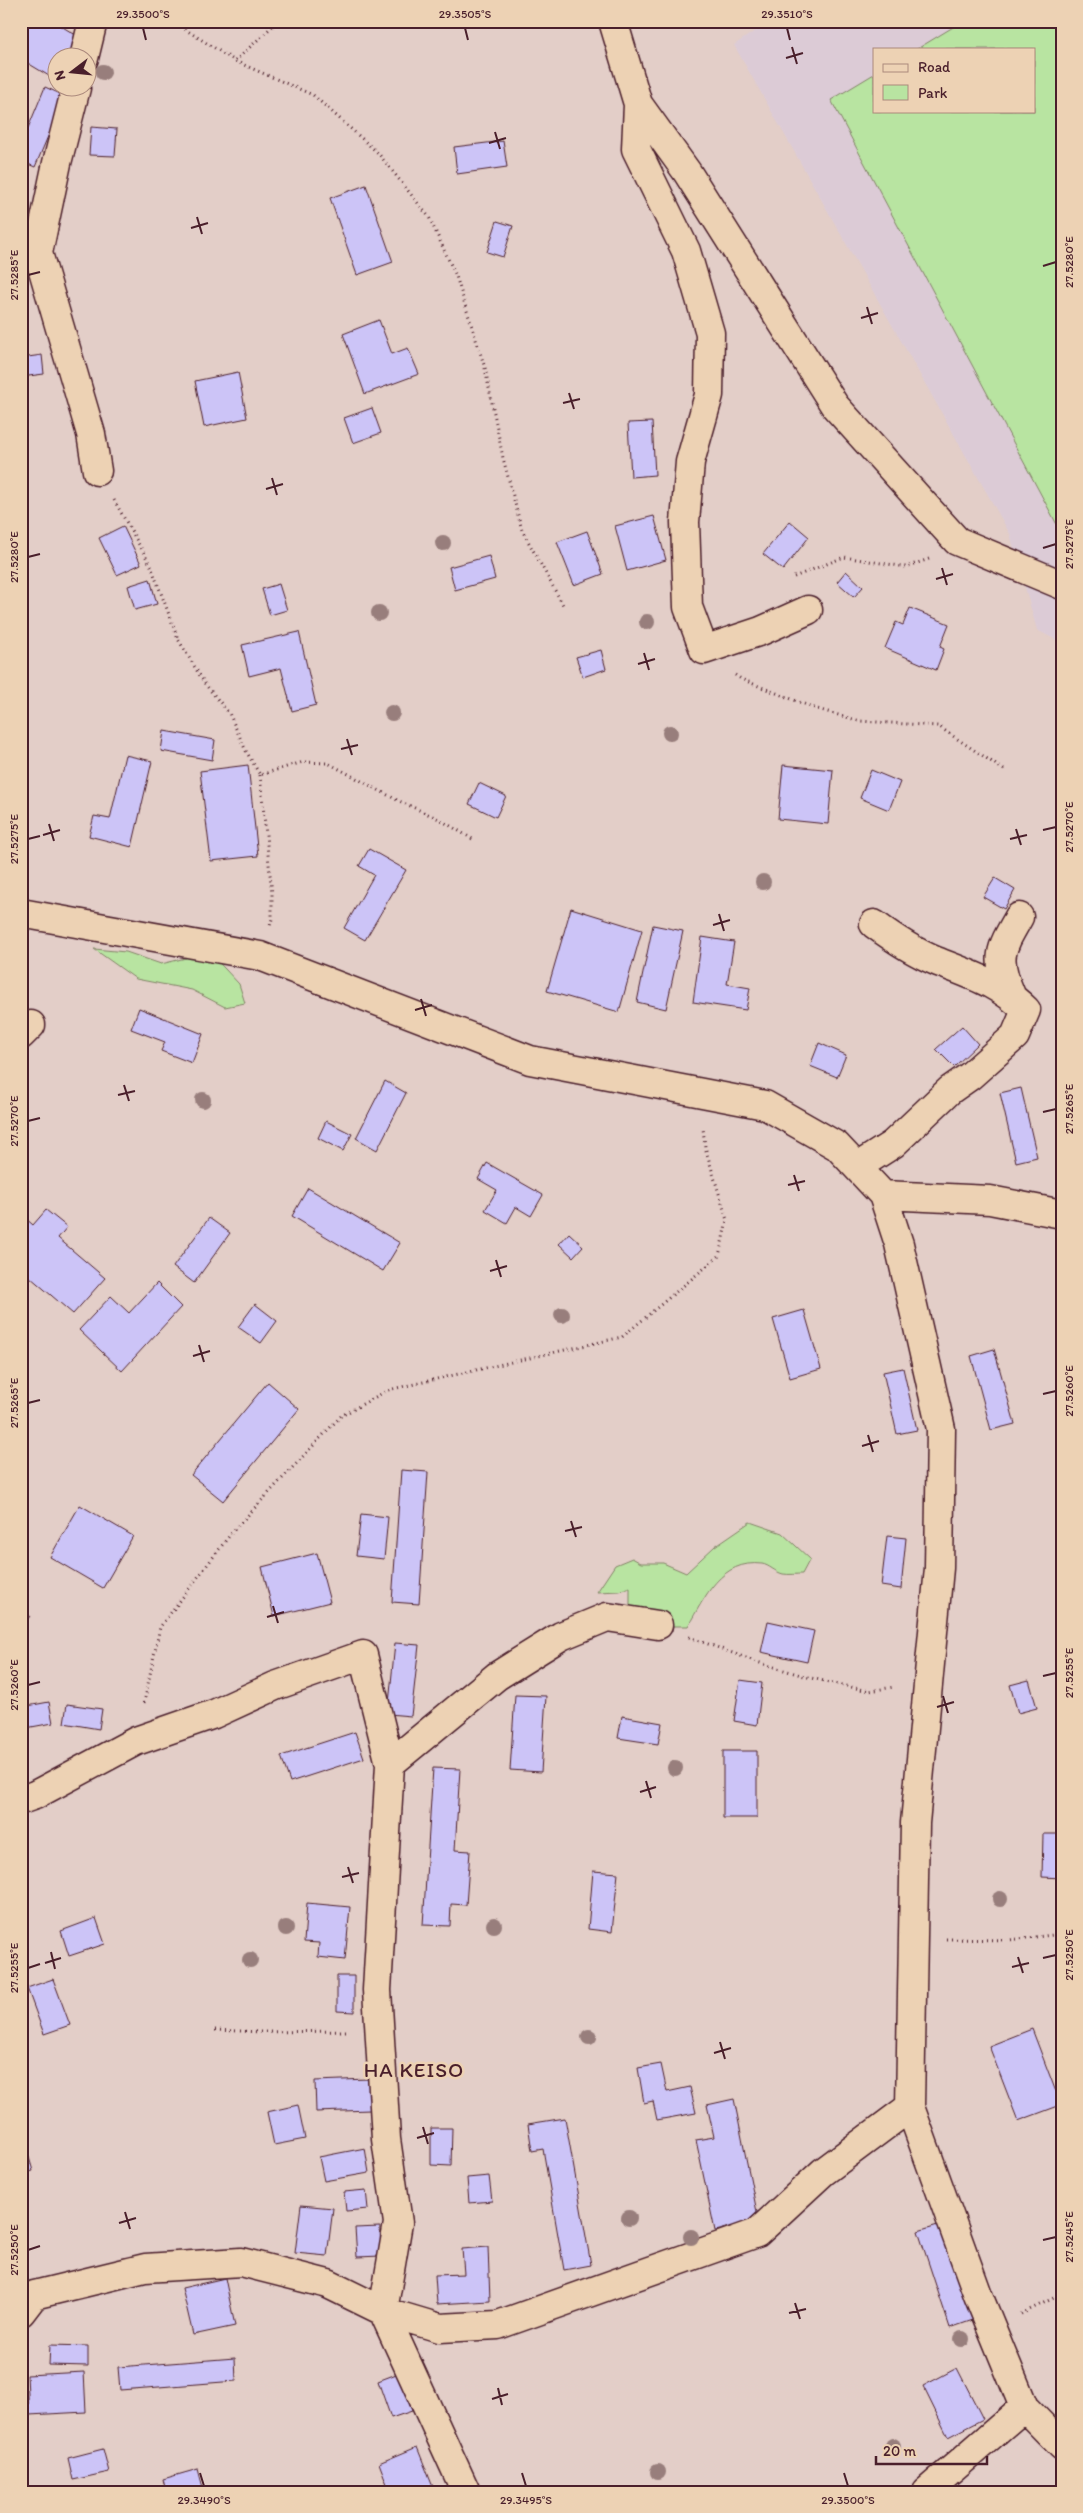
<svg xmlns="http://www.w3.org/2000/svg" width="1083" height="2513" font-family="Itim,sans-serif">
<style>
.built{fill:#dccbd6;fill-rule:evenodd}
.green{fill:#b8e4a1;stroke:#818266}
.building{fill:#ccc4f7;stroke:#4a1f2b}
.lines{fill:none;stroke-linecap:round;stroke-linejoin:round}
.minor-casing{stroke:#4a1f2b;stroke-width:31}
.path{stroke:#4a1f2b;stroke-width:3;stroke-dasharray:1 4;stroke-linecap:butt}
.minor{stroke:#edd2b4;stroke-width:28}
.tree{fill:#987e7c}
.ticks{fill:none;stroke:#4a1f2b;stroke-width:2}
.labels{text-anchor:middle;stroke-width:5;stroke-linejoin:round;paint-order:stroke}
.quarter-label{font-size:21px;letter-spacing:1px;fill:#4a1f2b;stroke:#edd2b4}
.neatline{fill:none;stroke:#4a1f2b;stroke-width:2}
.ticks-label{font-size:12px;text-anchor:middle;fill:#4a1f2b}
</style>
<rect width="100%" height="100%" fill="#e3cec8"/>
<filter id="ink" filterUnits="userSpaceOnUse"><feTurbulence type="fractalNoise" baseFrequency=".02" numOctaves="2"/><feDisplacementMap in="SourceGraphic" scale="10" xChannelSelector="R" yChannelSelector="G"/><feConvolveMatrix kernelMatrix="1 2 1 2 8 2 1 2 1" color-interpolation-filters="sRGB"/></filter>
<g filter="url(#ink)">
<!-- built -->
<path class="built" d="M770 21H1062V643L1037 630 1010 534 734 45ZM874 49H1034V111H874Z"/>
<!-- green -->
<path class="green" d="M963 21H1062V534L831 100 874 74V111H1034V49H917Z
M195 946 211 954 239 984 245 1003 225 1007 192 990 136 979 94 949 126 952 161 964 186 958Z
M750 1522 782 1533 810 1559 802 1574C796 1574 789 1575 783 1574 775 1572 769 1565 762 1564 721 1559 705 1597 688 1626H668L630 1611V1587L620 1591 597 1592 615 1565 632 1558 641 1563H663L686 1573 715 1546Z"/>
<!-- building -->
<path class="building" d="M21 21H53L79 37 67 58H58V73L54 79 21 59Z
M45 87 65 96 35 167 21 161V145Z
M91 127 117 129 115 156 89 155Z
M503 141 507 167 457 174 454 147Z
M21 172 30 177 21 193Z
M366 185 393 262 357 275 330 198Z
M497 221 513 226 503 257 487 252Z
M379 320 392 354 408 348 419 374 365 394 343 334Z
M42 355 44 374 21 377V358Z
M238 372 247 418 204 427 195 381Z
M372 408 381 433 353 443 344 418Z
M652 422 655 475 631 477 628 423Z
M654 516 666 560 627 571 615 526Z
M790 521 809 537 783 570 763 554Z
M123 526 141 564 117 575 99 538Z
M587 531 603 574 574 585 557 542Z
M489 556 495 579 455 590 449 567Z
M846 571 863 587 854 597 837 582Z
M150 579 157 604 135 610 128 586Z
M279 584 287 610 270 615 262 589Z
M910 608 949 624 940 647 944 649 936 670 885 648 896 622 903 625Z
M21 628H27V656H24L25 685H21Z
M299 632 316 705 292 711 281 668 249 676 242 645Z
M601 650 606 669 583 677 576 657Z
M164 731 215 740 212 760 161 751Z
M125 755 152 761 132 847 89 836 94 816 110 819Z
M248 765 258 856 211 861 200 771Z
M783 765 833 770 828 824 778 819Z
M871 770 900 782 889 810 860 798Z
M479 783 506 796 496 817 469 804Z
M369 849 406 870 365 940 344 928 374 875 359 866Z
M995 878 1015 890 1004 909 983 897Z
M571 908 642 930 619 1012 547 991Z
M653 925 683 931 666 1009 637 1002Z
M702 937 734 942 727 984 750 988 746 1010 693 1002Z
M139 1008 203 1034 192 1063 161 1051 165 1042 131 1029Z
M962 1026 978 1044 954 1067 936 1049Z
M819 1043 846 1055 837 1077 810 1066Z
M385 1081 406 1093 377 1150 356 1138Z
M1021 1088 1037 1157 1016 1162 1000 1093Z
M326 1121 352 1134 343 1151 318 1138Z
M487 1163 543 1195 531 1216 516 1207 507 1223 485 1210 497 1190 478 1179Z
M308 1188 400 1243 383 1271 292 1216Z
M46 1210 67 1227 58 1238 105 1278 73 1314 30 1277 21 1287V1218L23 1216 33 1225Z
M209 1218 230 1233 194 1283 173 1267Z
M569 1233 583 1246 573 1257 559 1244Z
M157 1283 181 1307 122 1371 79 1330 111 1296 129 1313Z
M255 1304 277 1321 261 1343 238 1327Z
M804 1310 821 1369 790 1378 773 1319Z
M994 1349 1015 1424 991 1430 971 1356Z
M903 1368 917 1430 897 1434 883 1372Z
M268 1382 299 1409 223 1501 191 1475Z
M401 1470 428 1472 419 1604 392 1602Z
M80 1505 133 1536 103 1588 50 1557Z
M361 1514 388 1517 384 1559 356 1556Z
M887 1536 906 1538 901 1589 881 1586Z
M317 1553 330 1602 274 1616 262 1567Z
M21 1610 30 1616 21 1628Z
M768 1621 814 1631 807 1662 761 1652Z
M395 1643 419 1645 411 1716 388 1714Z
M740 1680 762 1683 757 1725 734 1721Z
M1029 1680 1037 1708 1018 1713 1010 1685Z
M515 1695 546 1696 541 1772 510 1770Z
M49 1702 53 1723 26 1728 22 1707Z
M67 1704 102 1709 99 1729 64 1723Z
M622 1716 662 1723 658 1744 618 1738Z
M355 1732 364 1758 290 1782 281 1756Z
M723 1751H757V1818H723Z
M433 1768 460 1769 455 1850 470 1851 466 1905 451 1904 450 1926 423 1925Z
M1043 1834H1062V1878L1042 1877Z
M593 1871 618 1873 612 1932 588 1929Z
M307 1903 350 1907 345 1960 318 1957 319 1943 304 1942Z
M96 1918 105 1944 69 1956 61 1931Z
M337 1976H354V2012L337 2011Z
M53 1979 70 2025 44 2034 27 1988Z
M1032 2029 1061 2105 1018 2121 989 2046Z
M661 2064 667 2092 690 2087 696 2113 657 2120 653 2101 644 2103 638 2068Z
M369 2079 370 2110 316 2112 315 2081Z
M734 2099 759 2222 715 2231 696 2140 714 2137 707 2105Z
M298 2105 305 2139 274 2145 267 2112Z
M565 2118 591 2265 564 2270 543 2149 532 2151 528 2124Z
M431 2128H452L451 2166 431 2165Z
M21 2130 33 2171 21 2174Z
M365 2148 369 2173 324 2181 319 2157Z
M489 2176 492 2201 469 2203 467 2178Z
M366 2190 368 2209 346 2211 344 2192Z
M301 2205 333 2208 327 2256 295 2253Z
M941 2224 973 2320 950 2328 918 2231Z
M380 2227 381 2256 357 2257 355 2228Z
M488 2247 490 2301 437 2304 435 2275 464 2274 462 2249Z
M225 2278 235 2326 193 2335 182 2288Z
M50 2345 88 2346V2366L49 2365Z
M235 2358 236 2381 120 2390 118 2367Z
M957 2368 983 2419 948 2437 923 2386Z
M84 2372 86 2412 29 2415 27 2375Z
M399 2373 412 2411 391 2418 378 2381Z
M417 2447 435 2492H390L379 2463Z
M103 2449 109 2472 73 2480 68 2458Z
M198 2469 204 2491 166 2492 163 2479Z"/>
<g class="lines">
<!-- minor casing -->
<g class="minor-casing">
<path id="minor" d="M613 21 638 104 687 172 835 406 957 541 1062 585
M84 58 93 21
M76 88 57 163 38 253 91 434 97 471
M638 104 636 149 686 251 710 333 709 395 690 462 685 522 688 607 704 650 761 631 808 610
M21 913 260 956 530 1060 765 1105 837 1146 883 1195 899 1244 941 1429 939 1568 915 1823 910 2107 978 2295 1024 2407 1062 2446
M1011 995C995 957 1000 950 1019 917
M21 1035 31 1025
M857 1167 893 1144 950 1090 970 1076 1015 1036 1026 1010C999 983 971 975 936 961 914 952 893 938 874 924
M883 1195 990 1200 1062 1214
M390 1764 497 1676 561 1636 607 1617 658 1625
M21 1800 35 1795 136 1741 214 1714 275 1686 363 1655 390 1764 377 1990 386 2139 398 2223 383 2311 466 2492
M21 2312 34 2295 145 2268 241 2262 328 2284 383 2311 440 2328 498 2325 757 2233 823 2172 910 2107
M926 2492 1024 2407"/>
</g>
<!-- path -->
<path class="path" d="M172 21 235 61 313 95 378 153 429 217 456 276 485 368 503 458 522 530 563 605
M235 61 278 21
M114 500 151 566 178 639 205 684 229 713 246 751 260 775 303 762 328 763 397 800 439 819 474 840
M794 577 844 557 906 567 929 559
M735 675 741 679 817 709 860 721 938 726 1007 772
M260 775 272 894V919L270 926
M689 1637 757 1662 811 1678 869 1691 894 1687
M144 1703 160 1627 233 1531 341 1416 388 1390 622 1337 719 1256 727 1220 705 1147 703 1128
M946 1939 1009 1940 1062 1934
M215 2030 262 2032 347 2031
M1021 2314 1062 2294"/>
<!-- minor -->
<use href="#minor" class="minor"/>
</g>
<!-- trees -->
<g class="tree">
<circle cx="103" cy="72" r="8"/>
<circle cx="443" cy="543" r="8"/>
<circle cx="379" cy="613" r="8"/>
<circle cx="647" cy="622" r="8"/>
<circle cx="392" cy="713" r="8"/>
<circle cx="670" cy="733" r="8"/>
<circle cx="763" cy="882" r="8"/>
<circle cx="203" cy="1100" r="8"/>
<circle cx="562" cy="1315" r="8"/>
<circle cx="675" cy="1768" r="8"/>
<circle cx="1000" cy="1899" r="8"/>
<circle cx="494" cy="1925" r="8"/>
<circle cx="286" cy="1928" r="8"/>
<circle cx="250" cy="1960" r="8"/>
<circle cx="589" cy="2037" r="8"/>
<circle cx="629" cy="2218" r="8"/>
<circle cx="691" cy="2237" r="8"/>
<circle cx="962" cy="2339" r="8"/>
<circle cx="893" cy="2446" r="8"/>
<circle cx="658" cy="2472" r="8"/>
</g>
</g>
<!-- ticks -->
<path class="ticks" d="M143 28 146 40M465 28 468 40M787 28 790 40M792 47 797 64M786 58 803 53M495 132 500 149M489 143 506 138M197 217 202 234M191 228 208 223M1043 266 1056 262M28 275 40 272M867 307 872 324M861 318 878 313M569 393 574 409M563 403 580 399M272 478 277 495M266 489 283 484M1043 548 1056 544M28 557 40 554M942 568 947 585M936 579 953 574M644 653 649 670M638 664 655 659M347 739 352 755M341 749 358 745M49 824 54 841M1016 829 1021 845M1043 830 1056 827M43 835 60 830M28 839 40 836M1010 839 1027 835M719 914 724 931M713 925 730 920M421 999 426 1016M415 1010 432 1005M124 1085 129 1101M118 1095 135 1091M1043 1112 1056 1109M28 1121 40 1118M794 1175 799 1191M788 1185 805 1181M496 1260 501 1277M490 1271 507 1266M199 1345 204 1362M193 1356 210 1351M1043 1394 1056 1391M28 1403 40 1400M868 1435 873 1452M862 1446 879 1441M571 1521 576 1537M565 1531 582 1527M273 1606 278 1623M267 1617 284 1612M1043 1676 1056 1673M28 1685 40 1682M943 1696 948 1713M937 1707 954 1702M646 1781 651 1798M640 1792 656 1787M348 1867 353 1883M342 1877 359 1873M51 1952 55 1969M1018 1957 1023 1973M1043 1958 1056 1955M45 1963 61 1958M1012 1967 1029 1963M28 1968 40 1964M720 2042 725 2059M714 2053 731 2048M423 2127 428 2144M417 2138 434 2133M125 2212 130 2229M119 2223 136 2218M1043 2240 1056 2237M28 2250 40 2246M795 2303 800 2319M789 2313 806 2309M498 2388 502 2405M492 2399 508 2394M200 2473 204 2486M522 2473 526 2486M844 2473 848 2486"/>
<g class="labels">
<!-- quarter labels -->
<g class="quarter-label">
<text x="414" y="2077">HA KEISO</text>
</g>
</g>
<!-- margin -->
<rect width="1083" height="2513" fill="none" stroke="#edd2b4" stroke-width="55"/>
<!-- legend -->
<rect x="873" y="48" width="162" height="65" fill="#edd2b4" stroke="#ac8a7d"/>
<rect x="883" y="64" width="25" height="8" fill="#edd2b4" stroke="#ac8a7d"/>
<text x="918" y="72" font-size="15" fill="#4a1f2b">Road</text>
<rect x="883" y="85" width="25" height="15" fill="#b8e4a1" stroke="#ac8a7d"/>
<text x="918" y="98" font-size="15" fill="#4a1f2b">Park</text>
<!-- north arrow -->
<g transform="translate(72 72) rotate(254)"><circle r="24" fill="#edd2b4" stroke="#ac8a7d"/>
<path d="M0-4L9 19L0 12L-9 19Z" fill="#4a1f2b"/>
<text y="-8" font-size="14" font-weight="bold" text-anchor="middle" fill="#4a1f2b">N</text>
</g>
<!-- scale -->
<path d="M876 2456v8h111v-8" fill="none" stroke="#4a1f2b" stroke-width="2.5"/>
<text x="883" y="2456" font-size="15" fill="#4a1f2b" stroke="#edd2b4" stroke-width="4" paint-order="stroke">20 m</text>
<rect x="28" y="28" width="1028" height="2458" class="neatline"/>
<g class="ticks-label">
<text x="143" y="18">29.3500°S</text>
<text x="465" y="18">29.3505°S</text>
<text x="787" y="18">29.3510°S</text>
<text transform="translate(1069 262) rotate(-90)" y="4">27.5280°E</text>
<text transform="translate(14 275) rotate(-90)" y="4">27.5285°E</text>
<text transform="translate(1069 544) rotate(-90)" y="4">27.5275°E</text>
<text transform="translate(14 557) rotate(-90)" y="4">27.5280°E</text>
<text transform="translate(1069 827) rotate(-90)" y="4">27.5270°E</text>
<text transform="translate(14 839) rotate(-90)" y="4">27.5275°E</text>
<text transform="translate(1069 1109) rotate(-90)" y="4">27.5265°E</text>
<text transform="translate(14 1121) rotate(-90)" y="4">27.5270°E</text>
<text transform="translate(1069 1391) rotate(-90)" y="4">27.5260°E</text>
<text transform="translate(14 1403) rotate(-90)" y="4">27.5265°E</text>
<text transform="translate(1069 1673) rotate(-90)" y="4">27.5255°E</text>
<text transform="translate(14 1685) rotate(-90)" y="4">27.5260°E</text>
<text transform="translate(1069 1955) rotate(-90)" y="4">27.5250°E</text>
<text transform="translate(14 1968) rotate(-90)" y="4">27.5255°E</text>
<text transform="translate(1069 2237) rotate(-90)" y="4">27.5245°E</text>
<text transform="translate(14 2250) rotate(-90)" y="4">27.5250°E</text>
<text x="204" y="2504">29.3490°S</text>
<text x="526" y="2504">29.3495°S</text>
<text x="848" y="2504">29.3500°S</text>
</g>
</svg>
